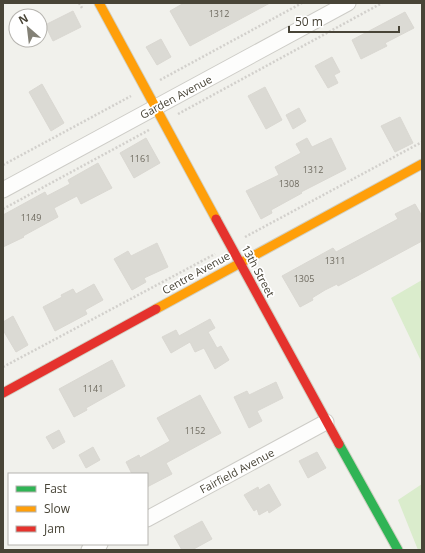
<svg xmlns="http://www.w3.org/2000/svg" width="425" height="553" font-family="'Open Sans',sans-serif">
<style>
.green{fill:#daeccc}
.building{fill:#dbdad4;stroke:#dad8d2}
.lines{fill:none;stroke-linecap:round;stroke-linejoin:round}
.street-casing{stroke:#cdccc7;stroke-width:17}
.fast-casing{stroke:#d1d0c3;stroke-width:11}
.slow-casing{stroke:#d1d0c3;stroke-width:11}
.jam-casing{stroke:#d1d0c3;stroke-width:11}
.path{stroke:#d2d0cc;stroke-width:2.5;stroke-dasharray:2 2;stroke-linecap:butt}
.street{stroke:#fdfdfc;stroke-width:15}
.fast{stroke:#30b455;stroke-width:9}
.slow{stroke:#ff9f0a;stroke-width:9}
.jam{stroke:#e5322d;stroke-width:9}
.labels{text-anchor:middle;stroke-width:3.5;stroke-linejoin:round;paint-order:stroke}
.number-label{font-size:9px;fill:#6e6a5f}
.street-label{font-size:11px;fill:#484437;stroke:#fff}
</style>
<rect width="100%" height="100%" fill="#f1f1ec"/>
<!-- green -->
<path class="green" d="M422 280V363L391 298Z
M422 484V550H418L398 500Z"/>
<!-- building -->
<path class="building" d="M184 3H270L190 46 170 11Z
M73 11 81 27 53 41 45 25Z
M405 12 414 28 385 43 387 46 361 59 352 40Z
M161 39 171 57 157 65 146 47Z
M332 57 340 72 334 75 338 83 328 88 315 66Z
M42 84 64 123 51 131 29 92Z
M265 87 282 120 266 129 248 96Z
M299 108 306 121 293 129 286 115Z
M400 117 413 143 395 152 381 126Z
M146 138 160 163 134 178 120 153Z
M307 138 312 147 331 138 346 169 301 192 302 193 271 210 272 213 261 219 246 191 279 175 275 167 301 153 296 144Z
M98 163 112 188 81 204 77 196 54 208 58 217 23 236 24 237 3 247V215L45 192 47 196 70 184 68 180Z
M415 204 422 216V241L359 275 338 286 337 284 325 290 312 298 313 300 300 307 282 276 333 248 336 252 398 219 395 214Z
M157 243 168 267 144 278 146 282 132 290 114 259 128 251 131 256Z
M94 284 103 300 85 310 87 314 55 331 43 307 62 297 61 295 73 289 76 294Z
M13 316 28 345 16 352 3 330V322Z
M210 319 215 328 208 332 217 348 221 346 229 360 215 369 204 348 195 352 190 342 171 353 162 337 176 330 179 336Z
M112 360 125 386 86 408 87 410 74 417 59 389Z
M276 382 283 398 257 411 262 421 249 428 234 397 247 391 249 395Z
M200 395 221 433 166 463 172 474 147 487V474H132L126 462 139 455 140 458 170 441 157 418Z
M59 430 65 442 53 449 46 437Z
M93 447 100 460 86 468 79 455Z
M317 452 326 468 308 478 299 461Z
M269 484 281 505 269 513 268 510 259 515 257 509 254 511 244 495 258 487 259 490Z
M202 521 212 539 192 550H182L174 536Z"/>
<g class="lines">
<!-- street casing -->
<g class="street-casing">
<path id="street" d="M3 190 348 3
M147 519 326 422
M89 550 100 544"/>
</g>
<!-- fast casing -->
<g class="fast-casing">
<path id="fast" d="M339 444 398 550"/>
</g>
<!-- slow casing -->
<g class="slow-casing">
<path id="slow" d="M99 3 216 219
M156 309 422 164"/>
</g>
<!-- jam casing -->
<g class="jam-casing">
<path id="jam" d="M216 219 339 444
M3 393 156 309"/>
</g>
<!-- path -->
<path class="path" d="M79 3 82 8
M160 80 302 3
M178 114 382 3
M3 165 131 96
M3 209 149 130
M245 237 422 142
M3 367 215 254"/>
<!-- street -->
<use href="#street" class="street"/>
<!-- fast -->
<use href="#fast" class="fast"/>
<!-- slow -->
<use href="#slow" class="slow"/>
<!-- jam -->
<use href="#jam" class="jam"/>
</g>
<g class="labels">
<!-- number labels -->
<g class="number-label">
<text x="219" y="17">1312</text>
<text x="140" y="162">1161</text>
<text x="313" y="173">1312</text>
<text x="289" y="187">1308</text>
<text x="31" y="221">1149</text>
<text x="335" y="264">1311</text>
<text x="304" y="282">1305</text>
<text x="93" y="392">1141</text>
<text x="195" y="434">1152</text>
</g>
<!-- street labels -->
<g class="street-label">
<text transform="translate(176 97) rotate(-28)" y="4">Garden Avenue</text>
<text transform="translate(258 271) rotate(62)" y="4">13th Street</text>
<text transform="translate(196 273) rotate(-29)" y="4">Centre Avenue</text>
<text transform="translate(237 471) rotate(-28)" y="4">Fairfield Avenue</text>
</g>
</g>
<!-- border -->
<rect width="425" height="553" fill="none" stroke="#484437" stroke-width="8"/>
<!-- legend -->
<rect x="8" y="473" width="140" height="72" fill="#ffffff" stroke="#b6b4af"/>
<rect x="16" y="486" width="20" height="6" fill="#30b455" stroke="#b6b4af"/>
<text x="44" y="493" font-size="12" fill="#484437">Fast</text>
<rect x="16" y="506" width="20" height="6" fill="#ff9f0a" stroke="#b6b4af"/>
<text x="44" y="513" font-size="12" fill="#484437">Slow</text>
<rect x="16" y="526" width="20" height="6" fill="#e5322d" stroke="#b6b4af"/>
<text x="44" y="533" font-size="12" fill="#484437">Jam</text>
<!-- north arrow -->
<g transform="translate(28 28) rotate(332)"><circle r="19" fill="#ffffff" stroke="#b6b4af"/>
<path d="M0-3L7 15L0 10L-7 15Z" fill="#838176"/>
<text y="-6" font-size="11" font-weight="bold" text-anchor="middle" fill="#484437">N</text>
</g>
<!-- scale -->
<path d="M289 26v6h110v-6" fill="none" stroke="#484437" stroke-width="2"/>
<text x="295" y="26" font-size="12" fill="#484437" stroke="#ffffff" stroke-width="3" paint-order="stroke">50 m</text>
</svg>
